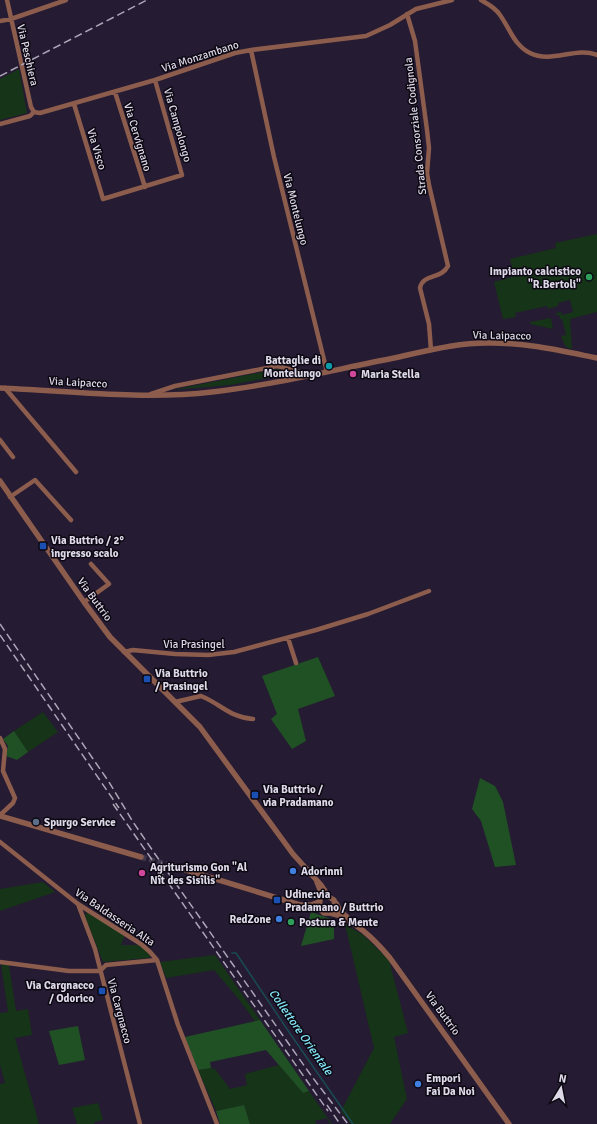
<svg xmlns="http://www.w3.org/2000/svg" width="597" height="1124" font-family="Signika,sans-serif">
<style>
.green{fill:#163417}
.forest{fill:#205124}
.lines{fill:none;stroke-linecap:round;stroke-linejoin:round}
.stream{stroke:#194b54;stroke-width:1.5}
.tertiary-tunnel{stroke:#41384d;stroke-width:5.5;stroke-dasharray:5.5 3;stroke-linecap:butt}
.minor{stroke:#8c5c4d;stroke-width:4.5}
.tertiary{stroke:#8c5c4d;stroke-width:5.5}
.rail{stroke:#aca6b7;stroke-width:1.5;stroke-dasharray:8 4;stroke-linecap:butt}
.leisure-dot{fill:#2e9e5b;stroke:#0c0812;stroke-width:1.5}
.culture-dot{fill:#0f9aa8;stroke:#0c0812;stroke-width:1.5}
.hotel-dot{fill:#d1479c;stroke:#0c0812;stroke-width:1.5}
.transit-dot{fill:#1a4fb4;stroke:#0c0812;stroke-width:1.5}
.service-dot{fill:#5c6f8a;stroke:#0c0812;stroke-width:1.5}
.shop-dot{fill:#3f7fe0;stroke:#0c0812;stroke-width:1.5}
.labels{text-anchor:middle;stroke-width:3;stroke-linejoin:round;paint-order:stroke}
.street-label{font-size:11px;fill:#ded9e8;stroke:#0c0812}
.poi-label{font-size:11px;font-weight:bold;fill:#ded9e8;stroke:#0c0812;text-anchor:start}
.water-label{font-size:12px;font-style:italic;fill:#82e6f8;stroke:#0c0812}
</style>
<rect width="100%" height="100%" fill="#251b32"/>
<!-- green -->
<path class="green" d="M19 69 27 113 0 120V79Z
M597 234V312L570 319 572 349C564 348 564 343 561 336L566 335 562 319H560L559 315H556V313L561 312 562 315 573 312 570 300 558 303V306L548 309 547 306 515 313 516 317 503 319 494 282 514 276 510 259 556 248 555 243Z
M551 318 553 329 530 324V322Z
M278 369 295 373 230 385 172 390Z
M43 712 58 732 28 752 14 731Z
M43 882 55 892 0 911V889Z
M87 912 125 935 121 945H140L151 954 150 957 148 958 103 962 86 919 85 915Z
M345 924 363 935 389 960 408 1033 394 1037 407 1099 390 1124H351L341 1111 374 1048Z
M215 955 260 1020 255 1021 237 997 214 970 166 978 160 962Z
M1 964 9 965 16 1011 28 1009 32 1035 15 1038 39 1124H0V1084L5 1083 0 1065V1013L8 1012Z
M279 1065 303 1093 309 1091 332 1124H330L327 1118 315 1121 316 1124H250L244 1105 216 1111 198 1070 211 1068 215 1069 230 1089 247 1085 245 1074Z
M98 1103 103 1120 94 1122V1124H77L72 1108Z"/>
<!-- forest -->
<path class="forest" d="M318 657 335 696 298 709 306 741 292 749 271 719 277 714 262 676Z
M14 731 28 752 17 760 6 756 8 746 3 739Z
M480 778 495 786 503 802 516 865 495 867 481 821 472 809Z
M311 912 334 920V939L301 946Z
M260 1020 309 1091 303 1093 266 1050 210 1062 211 1068 198 1070 185 1037Z
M78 1026 85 1060 59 1065 49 1031Z
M244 1105 250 1124H220L216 1111Z"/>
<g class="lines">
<!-- stream -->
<path class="stream" d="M232 953H236L291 1035 353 1124"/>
<!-- tertiary-tunnel -->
<path class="tertiary-tunnel" d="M141 857 173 866"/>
<!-- minor -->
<path class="minor" d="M7 0 31 107 34 112
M481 0C488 4 496 8 500 15 510 29 514 45 530 53 552 64 576 46 597 55
M407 14 415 41 427 130 429 148 427 173 429 185 448 266C441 280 423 273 420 288L429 324 431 350
M0 21 11 19 66 0
M251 50 274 157 327 372
M115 92 145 187
M74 104 103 199 182 175 155 80
M34 112 40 113 155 80 235 53 251 50 366 36 390 25 416 9 452 0
M0 124 30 116 34 112
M5 388 76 472
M151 394 175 386 277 366 300 372 302 377
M0 440 13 457
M10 497 35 480 71 520
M84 602 109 584 91 564
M288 638 296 663
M124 652 133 650 175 654 208 655 234 652 316 630 368 614 429 591
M175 702 201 696C221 704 229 717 253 719
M0 738 5 749 3 771 15 798 13 803 0 815
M0 842 78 904 141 944 150 952 157 960 178 1025 217 1124
M78 904 95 949 140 1124
M0 962 69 971H100
M100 971 106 965 157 960"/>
<!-- tertiary -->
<path class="tertiary" d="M0 388C69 391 143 400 212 392 273 385 333 370 394 358 426 351 459 342 492 343 528 343 562 351 597 358
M0 481 84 602 110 637 200 727 293 854 321 885 329 897 334 900 335 907 330 913H324L319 908 321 892 317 882
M0 816 141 857
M173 866 300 905H311L319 902
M336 903 340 911 347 917
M330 913C352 917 376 941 390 958L509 1124"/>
<!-- rail -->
<path class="rail" d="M0 76 147 0
M0 624 109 782 133 822 155 854 310 1074 348 1124
M0 635 119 808
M113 804 328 1111
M327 1105 340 1124"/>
</g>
<!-- markers -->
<g class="leisure-dot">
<circle cx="589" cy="277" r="4"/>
<circle cx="291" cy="922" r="4"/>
</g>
<circle class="culture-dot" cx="329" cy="366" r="4"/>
<g class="hotel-dot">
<circle cx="353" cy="374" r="4"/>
<circle cx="142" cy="873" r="4"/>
</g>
<g class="transit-dot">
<rect x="39" y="542" width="8" height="8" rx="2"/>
<rect x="143" y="675" width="8" height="8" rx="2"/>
<rect x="251" y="791" width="8" height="8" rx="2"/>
<rect x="273" y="896" width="8" height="8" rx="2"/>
<rect x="98" y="987" width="8" height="8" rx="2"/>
</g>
<circle class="service-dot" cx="36" cy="822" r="4"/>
<g class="shop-dot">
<circle cx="293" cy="871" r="4"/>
<circle cx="279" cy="919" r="4"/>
<circle cx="418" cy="1084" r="4"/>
</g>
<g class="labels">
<!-- street labels -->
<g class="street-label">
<text transform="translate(28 55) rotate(77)" y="4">Via Peschiera</text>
<text transform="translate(200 56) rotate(-18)" y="4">Via Monzambano</text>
<text transform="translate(178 125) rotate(74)" y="4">Via Campolongo</text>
<text transform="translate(415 126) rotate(-96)" y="4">Strada Consorziale Codignola</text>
<text transform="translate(138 137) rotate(73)" y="4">Via Cervignano</text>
<text transform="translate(97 149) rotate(73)" y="4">Via Visco</text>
<text transform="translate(296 209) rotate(76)" y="4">Via Montelungo</text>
<text transform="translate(502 335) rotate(1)" y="4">Via Laipacco</text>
<text transform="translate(78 382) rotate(3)" y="4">Via Laipacco</text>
<text transform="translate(95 599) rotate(54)" y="4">Via Buttrio</text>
<text x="194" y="648">Via Prasingel</text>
<text transform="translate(115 917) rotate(34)" y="4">Via Baldasseria Alta</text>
<text transform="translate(120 1011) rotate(75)" y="4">Via Cargnacco</text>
<text transform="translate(443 1013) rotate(54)" y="4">Via Buttrio</text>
</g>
<!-- poi labels -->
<g class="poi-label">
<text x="581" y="275" text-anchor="end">Impianto calcistico<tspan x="581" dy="13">"R.Bertoli"</tspan></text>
<text x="321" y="364" text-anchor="end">Battaglie di<tspan x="321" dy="13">Montelungo</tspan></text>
<text x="361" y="378">Maria Stella</text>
<text x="51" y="544">Via Buttrio / 2°<tspan x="51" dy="13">ingresso scalo</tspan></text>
<text x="155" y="677">Via Buttrio<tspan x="155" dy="13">/ Prasingel</tspan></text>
<text x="263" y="793">Via Buttrio /<tspan x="263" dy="13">via Pradamano</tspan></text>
<text x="44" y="826">Spurgo Service</text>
<text x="150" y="871">Agriturismo Gon "Al<tspan x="150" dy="13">Nît des Sisîlis"</tspan></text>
<text x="301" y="875">Adorinni</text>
<text x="285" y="898">Udine:via<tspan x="285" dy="13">Pradamano / Buttrio</tspan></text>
<text x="271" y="923" text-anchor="end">RedZone</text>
<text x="299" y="926">Postura &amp; Mente</text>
<text x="94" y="989" text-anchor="end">Via Cargnacco<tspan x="94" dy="13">/ Odorico</tspan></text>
<text x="426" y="1082">Empori<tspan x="426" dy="13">Fai Da Noi</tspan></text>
</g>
<!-- water labels -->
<g class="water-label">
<text transform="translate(301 1032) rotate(55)" y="4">Collettore Orientale</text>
</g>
</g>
<!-- north arrow -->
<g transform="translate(561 1088) rotate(10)" stroke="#0c0812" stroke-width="3" paint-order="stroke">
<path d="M0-3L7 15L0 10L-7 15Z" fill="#ded9e8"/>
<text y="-6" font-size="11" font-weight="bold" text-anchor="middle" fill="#ded9e8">N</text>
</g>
</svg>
